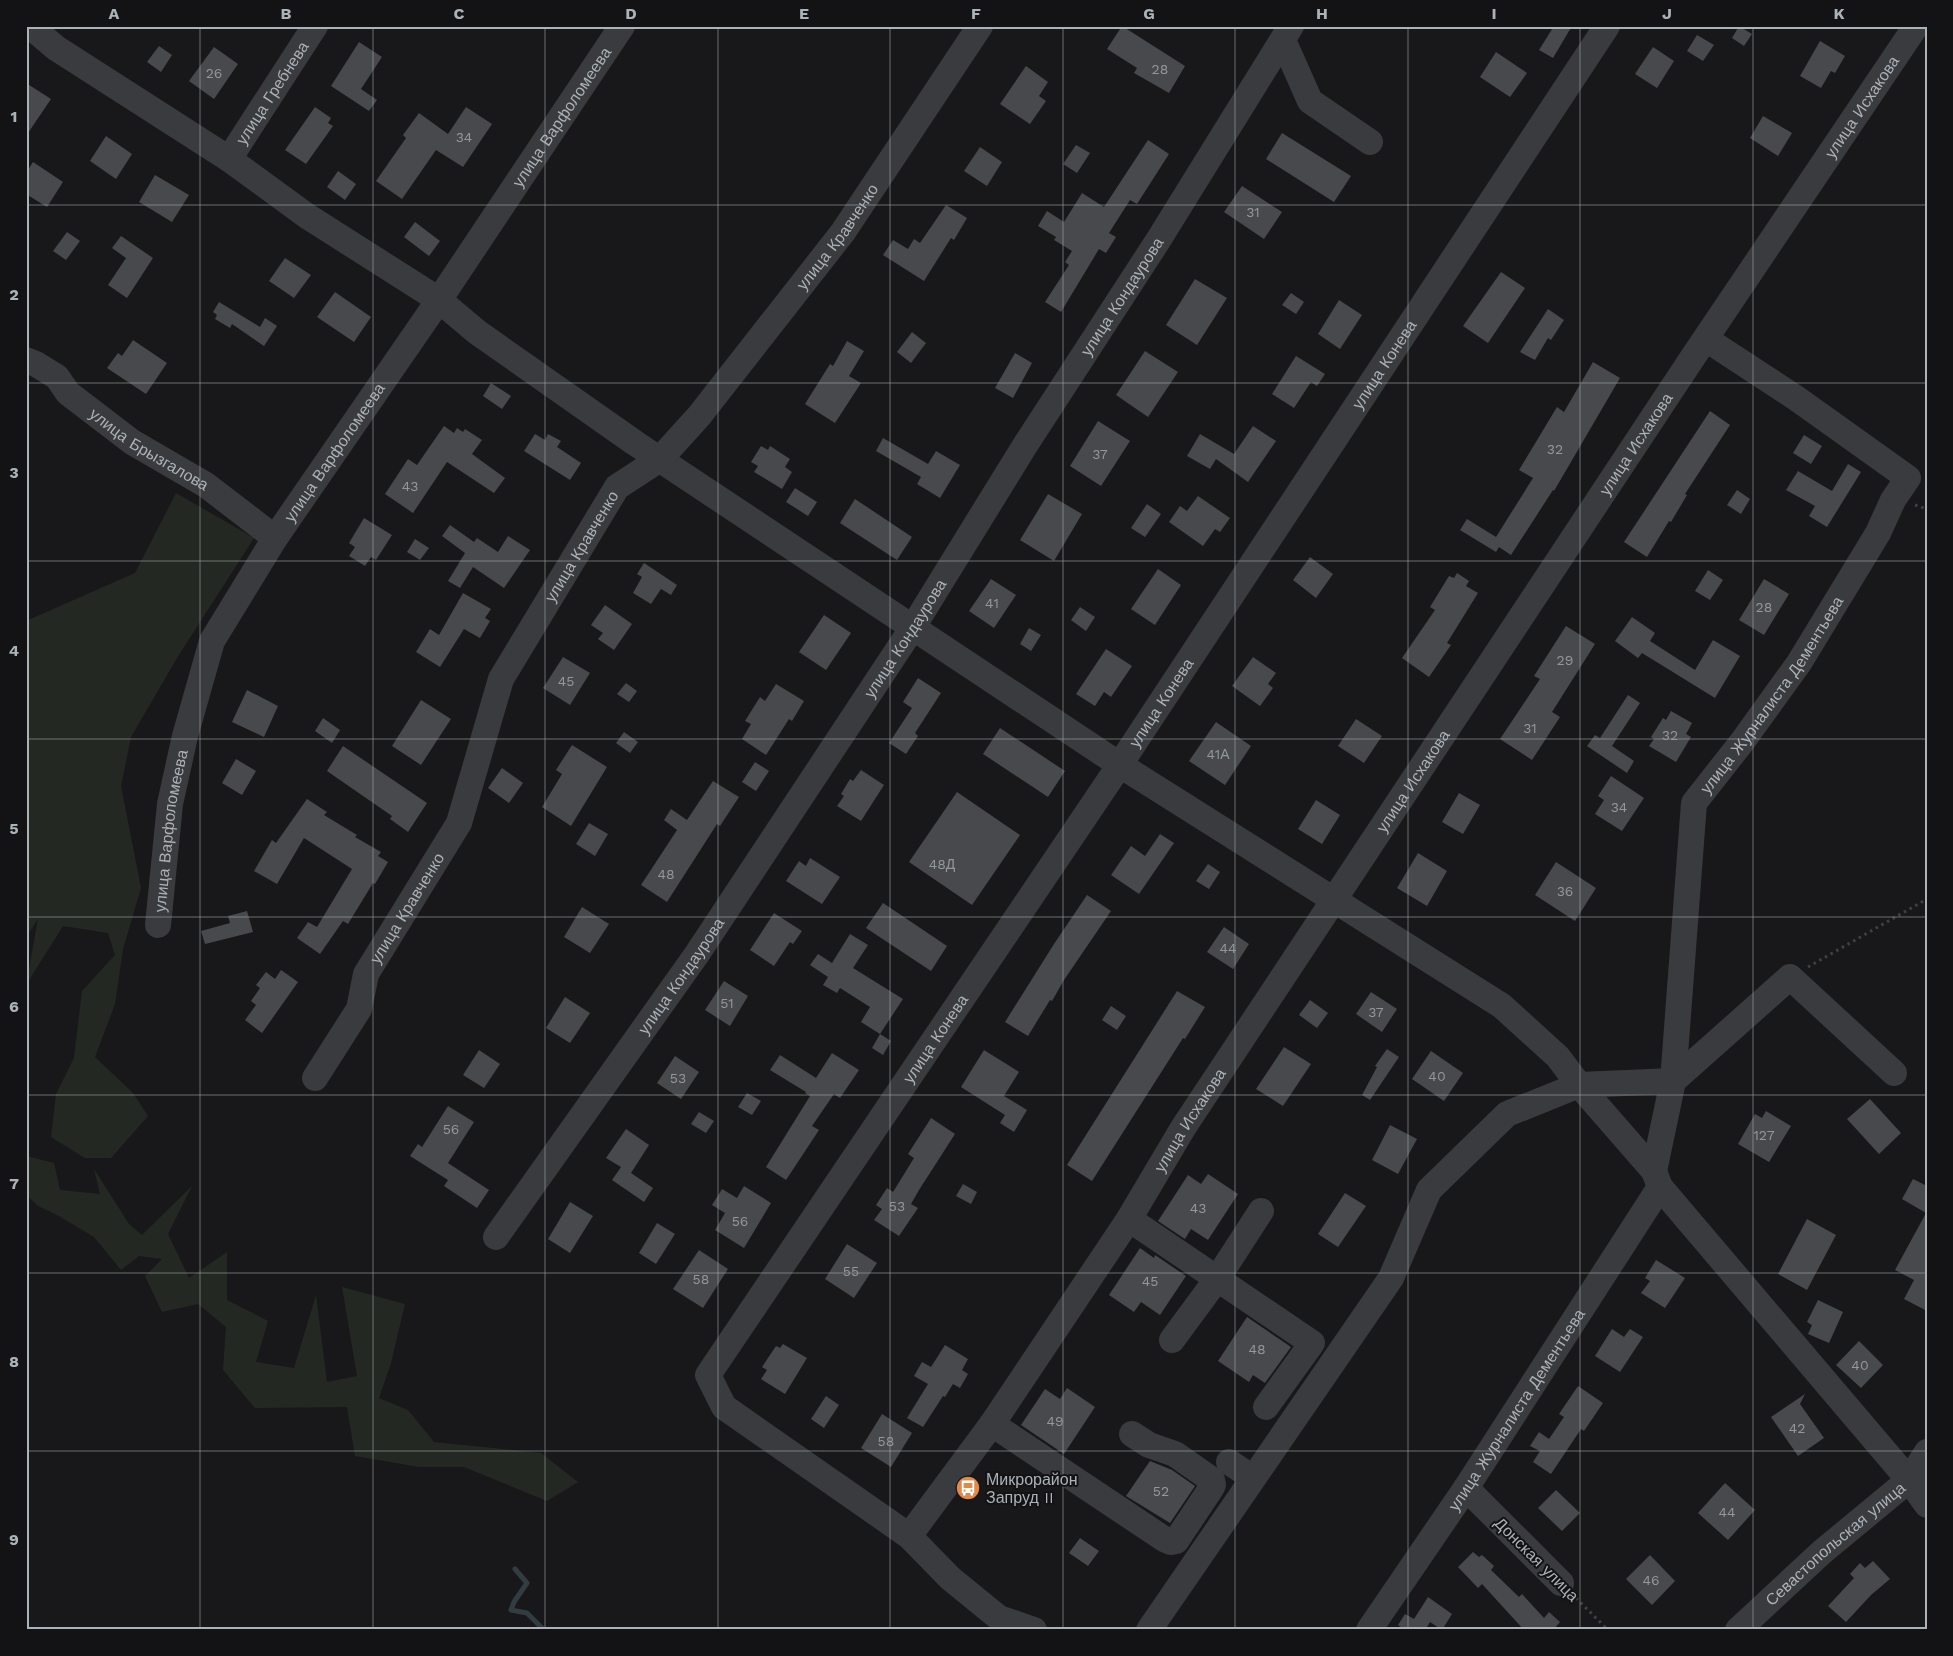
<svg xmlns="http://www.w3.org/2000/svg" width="1953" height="1656" font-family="'Work Sans',sans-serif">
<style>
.green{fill:#232922}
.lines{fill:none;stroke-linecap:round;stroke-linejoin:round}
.stream{stroke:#323d41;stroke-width:5}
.building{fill:#47494c}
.path{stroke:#3f4245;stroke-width:3;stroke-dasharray:2.5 4;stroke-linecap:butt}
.minor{stroke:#393b3e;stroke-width:26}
.grid{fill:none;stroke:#abb2b8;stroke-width:1;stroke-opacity:0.55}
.labels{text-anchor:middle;stroke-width:4;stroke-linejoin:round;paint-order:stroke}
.number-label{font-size:14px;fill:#92989d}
.street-label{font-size:16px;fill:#abb2b8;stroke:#131315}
.poi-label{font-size:16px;fill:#abb2b8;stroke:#131315;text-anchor:start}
.neatline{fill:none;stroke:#abb2b8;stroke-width:2}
.grid-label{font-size:16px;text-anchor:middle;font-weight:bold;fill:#abb2b8}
</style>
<rect width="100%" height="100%" fill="#18181a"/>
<!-- green -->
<path class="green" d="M176 493 254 538 177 658 131 737 121 786 141 888 123 949 115 1004 95 1057 133 1093 148 1116 111 1158H85L51 1137 56 1094 74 1058 82 991 115 955 108 933 63 926 26 985 38 919 26 937V621L135 573Z
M26 1156 54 1163 60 1190 100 1194 94 1169 129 1224 142 1235 192 1186 168 1234 189 1278 227 1252V1300L268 1321 256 1362 294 1368 316 1295 327 1382 357 1376 342 1287 405 1304 391 1363 379 1398 408 1410 434 1442 541 1453 578 1482 547 1501 464 1467H419L355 1456 347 1407 255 1408 223 1370 226 1327 198 1304 162 1312 145 1276 162 1259 139 1256 121 1270 94 1237 57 1215 38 1206 26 1194Z"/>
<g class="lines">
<!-- stream -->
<path class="stream" d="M515 1569 527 1583 514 1602 511 1610 527 1613 542 1628 541 1630"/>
</g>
<!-- building -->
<path class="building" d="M1122 26 1185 66 1169 93 1134 73 1137 68 1107 49Z
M1554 26H1572L1553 58 1539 50Z
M1739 26 1752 34 1744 46 1732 38Z
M1697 35 1714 45 1703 61 1687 51Z
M1820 41 1845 56 1835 73 1831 71 1821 88 1800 76Z
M359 42 382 57 361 89 377 100 369 111 331 86Z
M159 46 172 55 161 72 147 62Z
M214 47 238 64 214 99 189 81Z
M1653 47 1674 61 1657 88 1635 74Z
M1496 52 1527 73 1510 97 1480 77Z
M1026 66 1048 82 1039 96 1046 101 1030 124 1000 104Z
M26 83 51 99 26 136Z
M315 107 331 118 328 123 333 126 306 164 285 150Z
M466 107 492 124 463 167 436 150 402 199 376 181 406 138 403 135 419 113 448 134Z
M1763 116 1792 133 1778 156 1750 138Z
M1282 133 1351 176 1334 202 1266 159Z
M106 136 132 154 116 179 90 161Z
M1148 140 1169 154 1137 204 1130 200 1109 233 1116 237 1106 253 1099 249 1061 312 1045 302 1069 265 1065 262 1072 251 1054 240 1056 237 1038 226 1047 211 1064 222 1082 193 1104 207Z
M1076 145 1090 153 1077 173 1063 164Z
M980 147 1002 162 987 186 964 171Z
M33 162 63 182 47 207 26 194V173Z
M338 171 356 184 345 200 327 187Z
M155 175 189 195 172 222 139 202Z
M1242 186 1282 212 1264 239 1224 212Z
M946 205 967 218 954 240 951 238 924 281 883 255 893 240 908 249 914 239 920 243Z
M415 222 440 241 429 256 404 237Z
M67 232 80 241 66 260 53 251Z
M121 236 153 258 127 298 108 285 126 258 112 248Z
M285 258 311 275 294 298 269 281Z
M1501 272 1525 288 1488 343 1463 326Z
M1195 279 1227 298 1197 345 1166 325Z
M335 292 371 317 354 342 317 317Z
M1291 293 1304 302 1296 314 1282 305Z
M1339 300 1362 315 1340 349 1318 334Z
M219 302 260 327 265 318 277 326 264 346 232 324 230 328 215 319 217 315 213 312Z
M1548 309 1564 320 1551 340 1548 338 1535 360 1520 352Z
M912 332 926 343 911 363 897 352Z
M133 340 167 363 146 394 107 368 118 353 122 356Z
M847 341 864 351 849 376 861 383 835 423 805 404 830 364 833 366Z
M1145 351 1178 372 1148 417 1116 395Z
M1015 353 1032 363 1013 398 995 388Z
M1296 356 1325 374 1317 386 1311 382 1294 408 1272 394Z
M1593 362 1620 378 1554 491 1553 490 1511 555 1499 547 1496 552 1460 530 1467 519 1496 537 1533 478 1519 470 1557 407 1564 412Z
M491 383 511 396 502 409 483 396Z
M1710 411 1730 425 1685 494 1687 495 1671 522 1669 521 1647 557 1624 542Z
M1098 421 1130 441 1101 486 1070 466Z
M444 426 454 433 457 428 463 432 465 429 482 440 472 454 505 478 494 493 447 462 413 513 385 494 408 459 417 465Z
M1253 426 1276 441 1248 482 1216 459 1210 469 1187 456 1200 434 1234 454Z
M535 434 545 440 548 434 561 441 557 447 581 463 570 480 524 451Z
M1804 435 1822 446 1811 464 1793 453Z
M883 438 928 464 936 451 960 465 940 498 917 484 921 477 876 451Z
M761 446 768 450 770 446 790 459 785 467 792 472 782 489 754 472 758 466 751 462Z
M1848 464 1861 472 1827 527 1809 516 1815 506 1786 490 1798 471 1832 491Z
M795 488 817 502 808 516 786 502Z
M1737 490 1750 499 1741 514 1727 505Z
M1048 494 1082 514 1054 561 1020 540Z
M1198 496 1230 518 1220 532 1215 529 1203 546 1169 522 1180 506 1187 511Z
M855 499 912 537 897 560 840 523Z
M1147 504 1161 514 1145 537 1131 528Z
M364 518 392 535 376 560 371 557 365 566 349 556 355 547 349 543Z
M450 525 474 542 477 538 498 552 508 536 530 550 504 588 473 567 460 588 448 581 465 553 442 536Z
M415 539 429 548 420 560 407 552Z
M1310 557 1333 574 1316 598 1293 580Z
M644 563 677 585 671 595 661 589 651 604 633 593 642 577 637 574Z
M1158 569 1181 585 1155 625 1131 609Z
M1708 570 1723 580 1710 600 1695 591Z
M1457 573 1469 581 1466 586 1478 593 1447 643 1451 645 1429 677 1402 658 1435 610 1430 607 1449 576 1454 578Z
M991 579 1016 595 994 628 969 611Z
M1764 579 1789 594 1764 635 1739 620Z
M463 593 491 609 485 618 490 621 480 638 464 629 440 667 416 652 430 629 439 635Z
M605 605 632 624 614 650 598 639 603 633 591 625Z
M1080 607 1095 617 1086 631 1071 620Z
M824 615 851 633 826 670 799 652Z
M1632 617 1655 633 1650 641 1695 670 1713 640 1740 656 1715 698 1642 653 1638 658 1615 641Z
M1566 626 1595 644 1552 712 1560 717 1532 760 1500 739 1540 679 1534 676Z
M1029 628 1041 635 1031 651 1020 644Z
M1106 649 1132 666 1111 697 1104 692 1095 706 1076 694Z
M563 657 590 673 570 705 543 688Z
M1253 657 1276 673 1268 684 1273 688 1260 706 1232 686Z
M918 678 941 693 915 733 918 736 906 754 889 743 912 708 903 702Z
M626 683 637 691 629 702 617 694Z
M776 684 804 701 792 721 789 719 766 755 742 739 751 724 745 721 760 697 765 701Z
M247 690 278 706 264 737 232 722Z
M1628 695 1640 703 1612 746 1634 761 1627 773 1587 746 1595 735 1600 738Z
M421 700 451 719 421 765 392 746Z
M1671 711 1692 723 1686 734 1691 737 1676 762 1649 746 1654 739 1651 737 1663 718 1666 720Z
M323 718 340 730 332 743 315 731Z
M1356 719 1382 736 1364 763 1338 746Z
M1216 722 1251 746 1225 785 1189 761Z
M1000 728 1065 771 1048 797 983 754Z
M624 732 638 742 630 753 616 743Z
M572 745 607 767 571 826 542 807 562 774 556 770Z
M343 746 427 803 408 832 390 819 392 816 327 771Z
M236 759 256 771 242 795 222 783Z
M755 762 769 771 756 791 742 782Z
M502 768 523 783 509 803 488 788Z
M861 770 884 785 861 821 837 806 844 796 841 794 850 779 853 781Z
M1611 776 1644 798 1622 831 1595 814 1604 800 1598 796Z
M713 781 739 797 720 826 717 824 667 902 641 885 677 830 664 820 671 809 687 820Z
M957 792 1020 835 972 905 909 862Z
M1459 793 1480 805 1463 834 1442 822Z
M307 799 327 812 324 815 357 835 355 837 381 852 378 856 388 862 375 884 373 883 348 924 343 921 320 954 297 938 308 922 317 927 352 869 304 838 277 884 254 871 272 840 276 843Z
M1316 800 1340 815 1322 844 1298 829Z
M589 823 608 834 595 856 576 844Z
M1160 834 1174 843 1139 894 1111 875 1131 846 1145 856Z
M1418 853 1447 871 1427 906 1397 888Z
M810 858 840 877 822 904 786 881 799 861 806 866Z
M1556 862 1596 888 1575 921 1535 895Z
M1208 864 1220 872 1209 889 1196 881Z
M1087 895 1111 911 1064 980 1052 1001 1050 1000 1028 1036 1005 1022 1054 944Z
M883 903 947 946 931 971 866 928Z
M582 907 609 924 590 953 564 937Z
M247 911 253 932 205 944 201 931 230 923 228 916Z
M774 913 802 931 793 944 790 942 774 966 750 950Z
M1224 927 1249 944 1233 969 1207 952Z
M850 934 868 945 853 968 903 999 880 1034 861 1022 870 1007 840 988 837 993 823 985 828 977 810 965 818 954 832 963Z
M281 970 298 982 262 1033 245 1020 256 1005 251 1001 260 988 256 985 266 972 275 979Z
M724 981 748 996 730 1026 705 1010Z
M1177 991 1205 1007 1185 1039 1183 1038 1092 1181 1067 1165Z
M1371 992 1397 1009 1382 1032 1356 1014Z
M565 997 590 1013 570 1043 546 1028Z
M1310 1000 1328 1013 1317 1028 1299 1015Z
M1111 1006 1126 1016 1117 1030 1102 1020Z
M880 1034 891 1041 883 1055 872 1048Z
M1284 1047 1311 1064 1283 1106 1256 1089Z
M1387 1049 1399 1057 1370 1100 1362 1095 1377 1067 1375 1066Z
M479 1050 500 1064 484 1088 463 1075Z
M984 1050 1019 1072 1004 1096 1027 1110 1014 1132 1000 1123 1005 1115 961 1087Z
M1431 1051 1463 1073 1444 1101 1412 1079Z
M832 1053 859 1070 840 1098 834 1094 812 1126 819 1130 786 1180 766 1167 810 1096 805 1093 806 1092 770 1070 780 1055 816 1078Z
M675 1056 699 1072 681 1099 657 1083Z
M747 1093 761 1101 752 1115 738 1107Z
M1870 1099 1901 1133 1879 1154 1847 1119Z
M448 1106 474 1122 448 1163 489 1190 477 1208 444 1186 448 1180 410 1156 418 1144 422 1147Z
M1766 1111 1791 1126 1769 1162 1738 1144 1755 1114 1762 1118Z
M699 1112 714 1121 706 1133 691 1124Z
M931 1118 955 1134 919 1190 911 1204 918 1208 899 1236 874 1220 882 1209 876 1205 887 1188 893 1192 914 1158 908 1154Z
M1390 1125 1417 1139 1398 1174 1372 1160Z
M626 1129 649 1145 631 1173 653 1188 644 1202 612 1180 621 1167 606 1158Z
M1208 1174 1238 1194 1208 1240 1191 1229 1185 1239 1158 1221 1188 1175 1201 1184Z
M1913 1179 1927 1186V1311L1904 1299 1914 1280 1895 1270 1926 1213 1902 1199Z
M963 1184 977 1192 971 1204 956 1196Z
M744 1186 771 1203 744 1248 715 1230 725 1213 712 1205 722 1189 737 1198Z
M1345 1193 1366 1206 1338 1247 1318 1234Z
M570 1202 593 1216 570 1253 548 1239Z
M1807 1219 1836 1235 1807 1290 1778 1274Z
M657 1223 675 1234 656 1264 639 1253Z
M847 1244 877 1263 854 1298 825 1279Z
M1140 1248 1154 1258 1155 1255 1186 1276 1160 1315 1141 1302 1134 1312 1109 1295Z
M699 1250 728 1269 703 1308 673 1289Z
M1656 1260 1685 1278 1665 1308 1641 1293 1650 1281 1645 1278Z
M1818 1300 1843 1312 1829 1343 1808 1334 1812 1325 1807 1322Z
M1247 1317 1291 1347 1265 1383 1253 1375 1249 1382 1218 1361Z
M1612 1329 1624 1337 1630 1329 1643 1337 1620 1372 1595 1356Z
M1859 1341 1883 1365 1861 1388 1836 1365Z
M783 1344 807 1358 785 1394 761 1379 767 1370 762 1367 776 1346 780 1348Z
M945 1345 968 1359 962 1370 968 1374 960 1388 953 1384 945 1397 943 1396 923 1427 907 1418 928 1384 914 1376 922 1362 931 1367Z
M1578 1386 1603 1403 1584 1431 1581 1429 1551 1474 1533 1462 1540 1451 1530 1446 1539 1432 1549 1439 1564 1417 1559 1414Z
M1067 1388 1095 1407 1064 1454 1021 1425 1045 1389 1060 1399Z
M1805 1394 1800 1404 1824 1438 1798 1456 1771 1417Z
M826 1396 839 1405 824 1428 811 1419Z
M882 1414 912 1433 891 1467 861 1448Z
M1150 1461 1172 1470 1195 1486 1170 1523 1126 1496Z
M1725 1483 1755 1510 1728 1540 1698 1513Z
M1556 1490 1580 1513 1562 1531 1538 1508Z
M1080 1538 1099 1551 1088 1566 1069 1553Z
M1473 1552 1479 1557 1482 1555 1494 1566 1491 1570 1519 1597 1522 1594 1544 1618 1549 1612 1560 1622 1554 1629 1555 1630H1524L1482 1584 1478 1588 1458 1567Z
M1650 1555 1675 1581 1652 1605 1626 1579Z
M1873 1561 1890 1579 1871 1595 1846 1622 1828 1606 1854 1578 1850 1574 1860 1563 1865 1568Z
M1428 1597 1452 1614 1442 1630 1430 1622 1427 1627 1431 1630H1405L1398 1625 1405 1614 1414 1619Z"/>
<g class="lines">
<!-- path -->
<path class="path" d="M1915 505 1927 509
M1808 967 1927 899
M1576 1598 1608 1630"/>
<!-- minor -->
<g class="minor">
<path d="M30 26 56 48 229 159 307 216 439 300 477 332 635 443 1120 765 1502 1006 1558 1057 1579 1085 1654 1171 1660 1187 1909 1480 1927 1505"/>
<path d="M1283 40 1310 101 1370 142"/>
<path id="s1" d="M229 159 315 26"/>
<path id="s2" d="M26 360 36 364 57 377 68 393 132 442 206 485 275 538"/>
<path id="s3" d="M158 925 170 804 185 736 212 641 275 538 439 300 622 26"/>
<path id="s4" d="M315 1078 359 1009 366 974 459 823 501 679 617 487 660 459 699 416 843 232 980 26"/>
<path id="s5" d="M1654 1171 1673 1081 1694 803 1742 742 1799 663 1878 533 1893 500 1908 478 1796 398 1706 339"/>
<path d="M1129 1219 1312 1343 1266 1407"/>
<path id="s6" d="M496 1237 697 954 913 627 1024 447 1159 239 1291 26"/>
<path d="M1172 1340 1217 1279 1261 1211"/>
<path d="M992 1424 1164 1539 1171 1542 1176 1541 1210 1490 1213 1485 1212 1480 1175 1454 1149 1445 1132 1434"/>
<path d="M1229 1462 1253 1478"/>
<path d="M1466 1488 1561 1583"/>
<path id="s7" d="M909 1536 992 1424 1129 1219 1183 1128 1691 360 1916 26"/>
<path id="s8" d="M1034 1630 999 1618 950 1578 909 1536 724 1407 708 1375 1115 772 1607 26"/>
<path d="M1149 1630 1391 1278 1429 1190 1507 1114 1579 1085 1673 1081 1790 977 1894 1073"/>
<path id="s9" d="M1369 1630 1466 1488 1660 1187"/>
<path id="s10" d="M1738 1630 1822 1552 1909 1480 1927 1452"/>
</g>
</g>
<!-- grid -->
<path class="grid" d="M200 26V1630M373 26V1630M545 26V1630M718 26V1630M890 26V1630M1063 26V1630M1235 26V1630M1408 26V1630M1580 26V1630M1753 26V1630M26 205H1927M26 383H1927M26 561H1927M26 739H1927M26 917H1927M26 1095H1927M26 1273H1927M26 1451H1927"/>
<!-- icons -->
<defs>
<g id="bus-disc" transform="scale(1.25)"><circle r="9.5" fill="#df8a4a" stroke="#131315"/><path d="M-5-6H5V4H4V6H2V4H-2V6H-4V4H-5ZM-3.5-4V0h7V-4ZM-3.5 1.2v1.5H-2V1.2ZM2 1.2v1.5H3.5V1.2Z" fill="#fff"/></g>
</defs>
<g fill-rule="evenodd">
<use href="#bus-disc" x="968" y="1488"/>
</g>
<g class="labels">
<!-- number labels -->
<g class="number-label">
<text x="1160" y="74">28</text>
<text x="214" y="78">26</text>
<text x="464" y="142">34</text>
<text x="1253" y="217">31</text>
<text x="1555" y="454">32</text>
<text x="1100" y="459">37</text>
<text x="410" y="491">43</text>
<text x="992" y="608">41</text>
<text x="1764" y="612">28</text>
<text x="1565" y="665">29</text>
<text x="566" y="686">45</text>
<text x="1530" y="733">31</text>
<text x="1670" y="740">32</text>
<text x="1218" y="759">41А</text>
<text x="1619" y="812">34</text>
<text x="942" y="869">48Д</text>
<text x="666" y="879">48</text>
<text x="1565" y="896">36</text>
<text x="1228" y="953">44</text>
<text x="727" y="1008">51</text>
<text x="1376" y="1017">37</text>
<text x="1437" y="1081">40</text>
<text x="678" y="1083">53</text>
<text x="451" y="1134">56</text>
<text x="1764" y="1140">127</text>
<text x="897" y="1211">53</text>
<text x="1198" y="1213">43</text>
<text x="740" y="1226">56</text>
<text x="851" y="1276">55</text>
<text x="701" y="1284">58</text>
<text x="1150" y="1286">45</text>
<text x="1257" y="1354">48</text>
<text x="1860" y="1370">40</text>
<text x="1055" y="1426">49</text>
<text x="1797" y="1433">42</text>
<text x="886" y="1446">58</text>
<text x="1161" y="1496">52</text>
<text x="1727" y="1517">44</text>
<text x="1651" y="1585">46</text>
</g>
<!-- street labels -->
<g class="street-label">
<text dy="6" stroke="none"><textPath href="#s1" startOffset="79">улица Гребнева</textPath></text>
<text dy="6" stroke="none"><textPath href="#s7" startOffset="1718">улица Исхакова</textPath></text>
<text dy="6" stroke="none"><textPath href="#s3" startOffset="920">улица Варфоломеева</textPath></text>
<text dy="6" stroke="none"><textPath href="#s4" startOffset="1005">улица Кравченко</textPath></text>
<text dy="6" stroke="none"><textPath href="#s6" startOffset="1130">улица Кондаурова</textPath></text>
<text dy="6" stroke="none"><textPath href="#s8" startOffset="1636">улица Конева</textPath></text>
<text dy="6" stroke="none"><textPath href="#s7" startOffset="1312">улица Исхакова</textPath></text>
<text dy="6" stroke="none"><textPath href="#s2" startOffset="154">улица Брызгалова</textPath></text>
<text dy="6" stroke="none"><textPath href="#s3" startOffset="515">улица Варфоломеева</textPath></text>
<text dy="6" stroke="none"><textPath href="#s4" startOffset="600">улица Кравченко</textPath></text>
<text dy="6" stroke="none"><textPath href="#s6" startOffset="725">улица Кондаурова</textPath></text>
<text dy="6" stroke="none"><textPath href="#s5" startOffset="504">улица Журналиста Дементьева</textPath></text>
<text dy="6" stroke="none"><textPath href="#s8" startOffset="1231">улица Конева</textPath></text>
<text dy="6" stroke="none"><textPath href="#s7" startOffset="908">улица Исхакова</textPath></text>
<text dy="6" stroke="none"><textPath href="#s3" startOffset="95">улица Варфоломеева</textPath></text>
<text dy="6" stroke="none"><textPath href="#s4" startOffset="195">улица Кравченко</textPath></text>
<text dy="6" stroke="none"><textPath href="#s6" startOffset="320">улица Кондаурова</textPath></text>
<text dy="6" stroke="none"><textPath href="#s8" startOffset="826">улица Конева</textPath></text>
<text dy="6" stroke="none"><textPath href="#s7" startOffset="502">улица Исхакова</textPath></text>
<text dy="6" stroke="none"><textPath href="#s9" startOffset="265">улица Журналиста Дементьева</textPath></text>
<text dy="6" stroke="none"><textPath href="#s10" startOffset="130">Севастопольская улица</textPath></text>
<text transform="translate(1537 1559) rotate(45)" y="6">Донская улица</text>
</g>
<!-- poi labels -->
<g class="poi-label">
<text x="986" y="1485">Микрорайон<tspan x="986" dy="18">Запруд II</tspan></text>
</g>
</g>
<!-- border -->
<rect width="1953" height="1656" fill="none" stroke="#131315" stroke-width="55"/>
<rect x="28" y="28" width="1898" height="1600" class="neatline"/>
<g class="grid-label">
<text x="114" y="19">A</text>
<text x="286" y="19">B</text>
<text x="459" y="19">C</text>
<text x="631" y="19">D</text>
<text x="804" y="19">E</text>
<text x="976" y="19">F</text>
<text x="1149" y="19">G</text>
<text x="1322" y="19">H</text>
<text x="1494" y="19">I</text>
<text x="1667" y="19">J</text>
<text x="1839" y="19">K</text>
<text x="14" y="122">1</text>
<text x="14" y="300">2</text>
<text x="14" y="478">3</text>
<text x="14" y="656">4</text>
<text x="14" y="834">5</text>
<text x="14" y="1012">6</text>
<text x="14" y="1189">7</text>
<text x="14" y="1367">8</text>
<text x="14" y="1545">9</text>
</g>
</svg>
